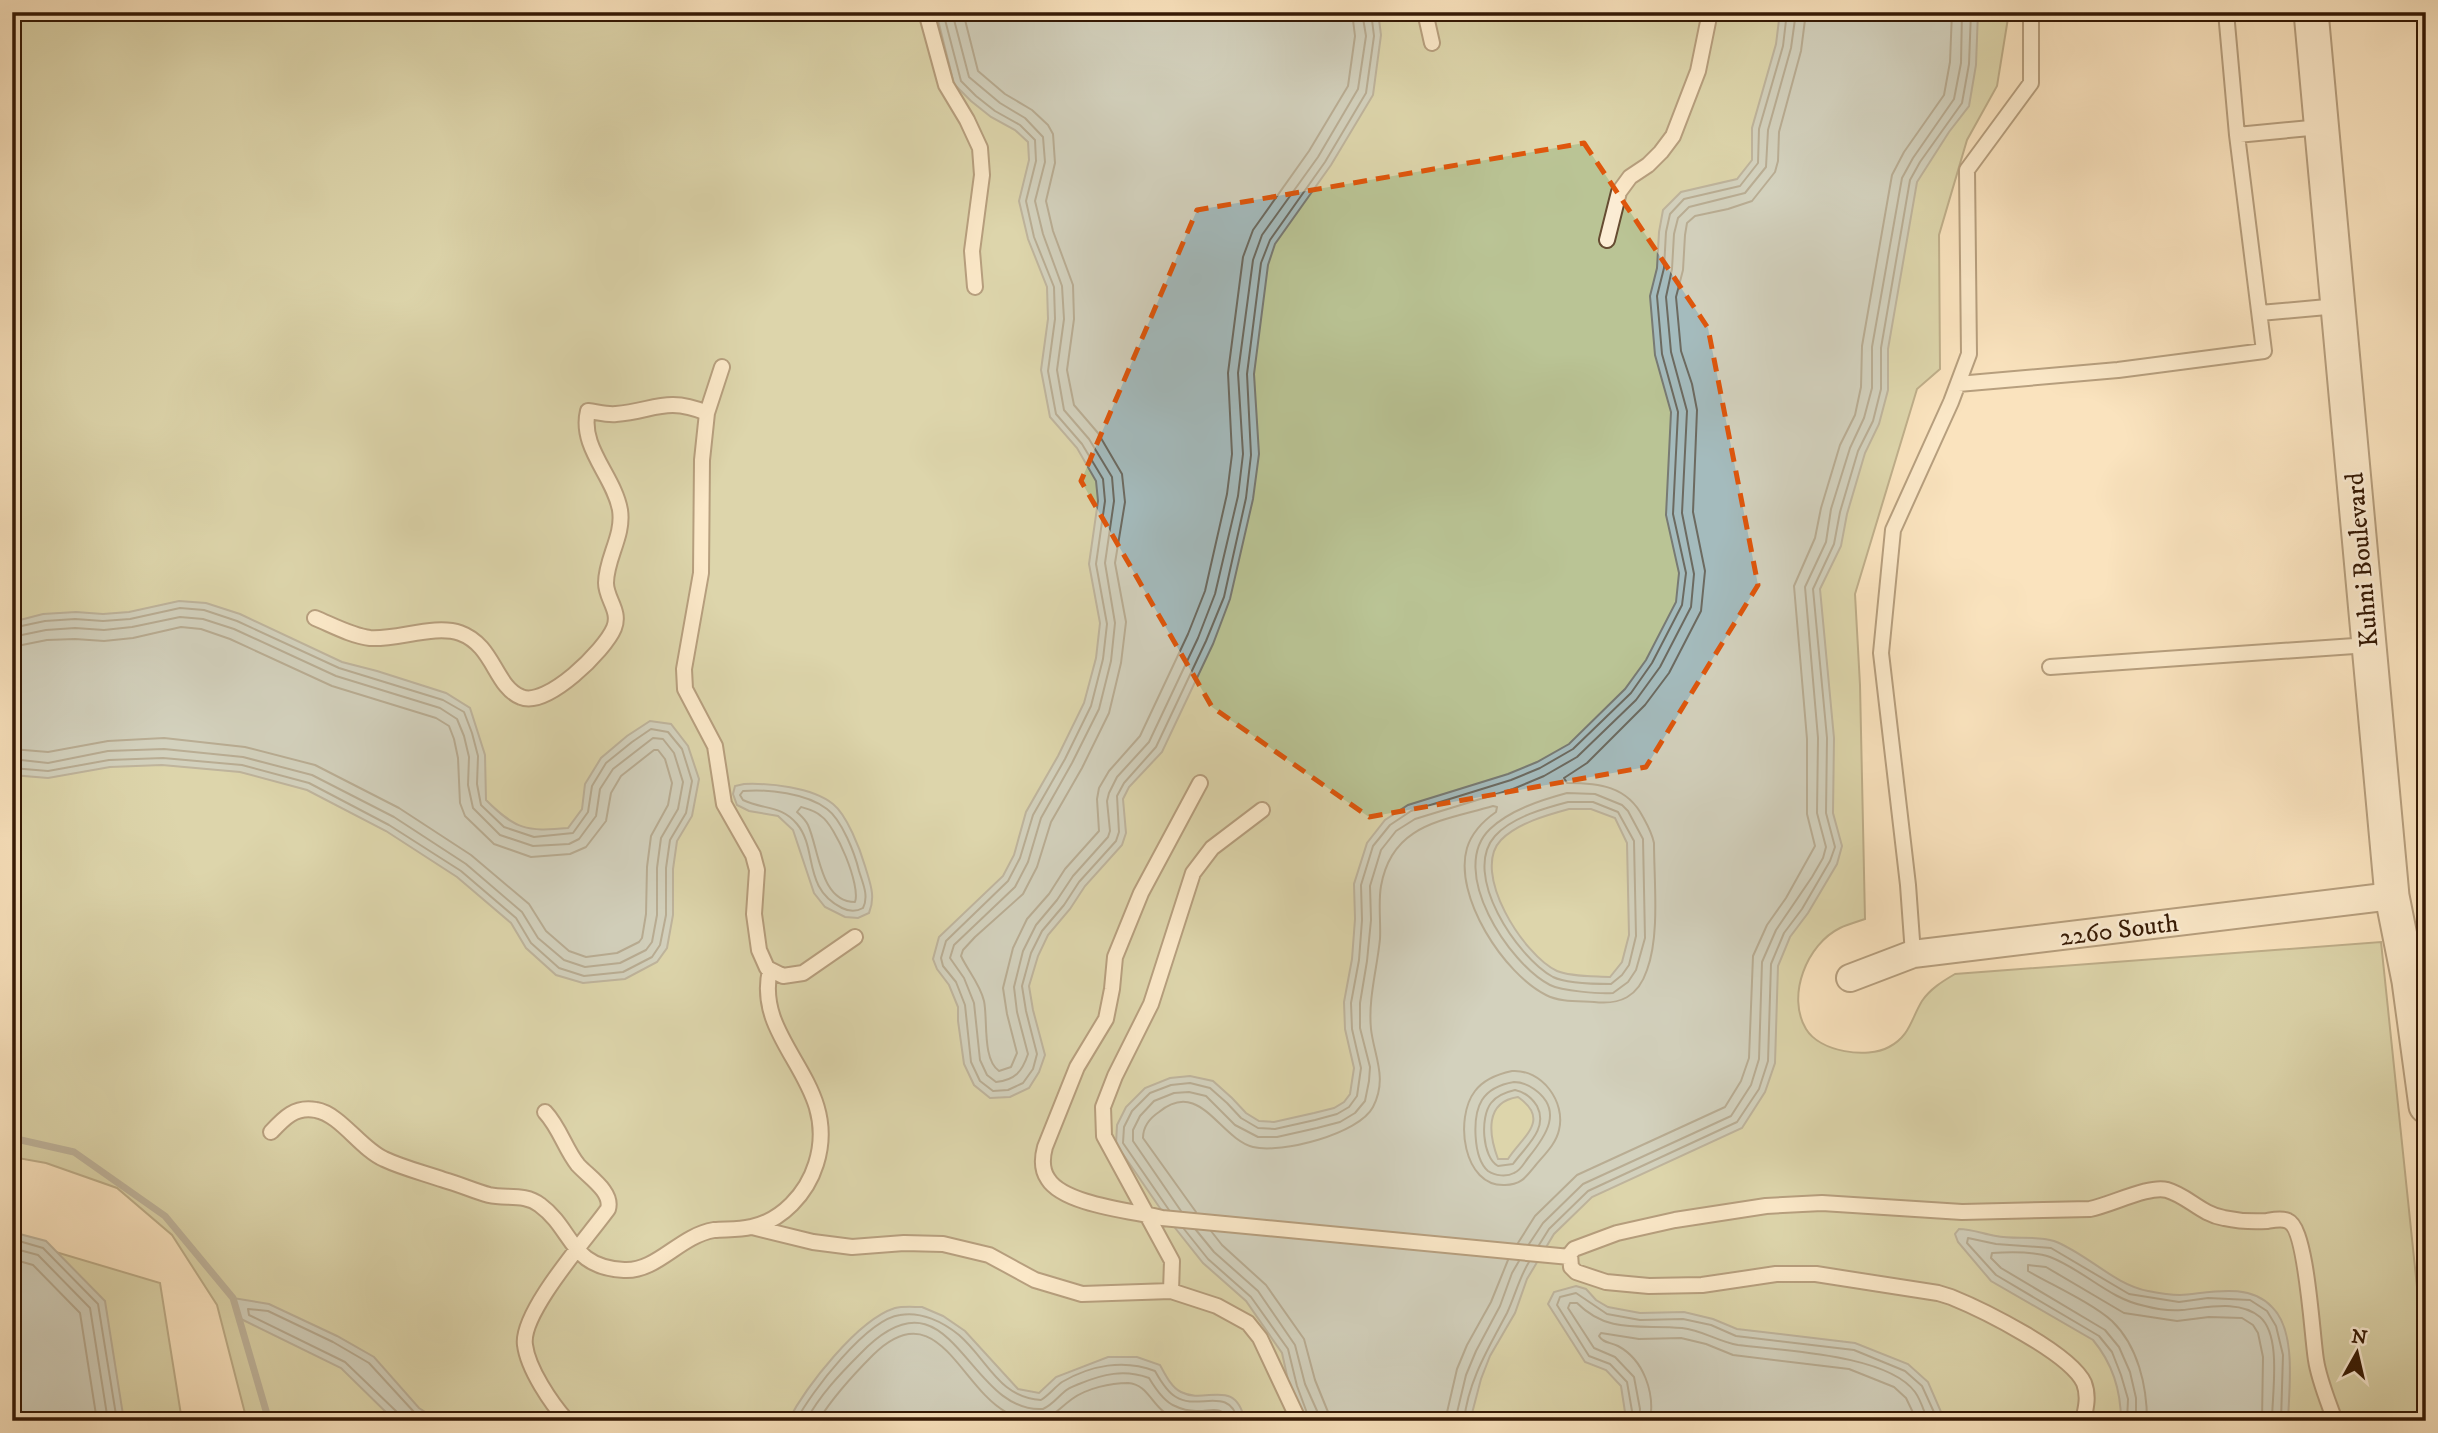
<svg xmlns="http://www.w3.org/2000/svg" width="2438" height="1433" font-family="'IM FELL DW Pica',serif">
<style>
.green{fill:#bac495;stroke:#786e4c;stroke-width:2}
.water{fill:#a4bbbd;stroke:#787a73;stroke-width:2;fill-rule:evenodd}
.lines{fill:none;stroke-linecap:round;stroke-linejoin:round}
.shore{stroke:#6c6a60;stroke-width:2}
.stream{stroke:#787a73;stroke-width:7}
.service-casing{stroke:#664c32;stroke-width:18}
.minor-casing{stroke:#664c32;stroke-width:30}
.tertiary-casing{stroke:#664c32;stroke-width:37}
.service{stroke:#fcedd5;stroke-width:14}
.minor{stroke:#fcedd5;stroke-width:26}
.tertiary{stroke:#fcedd5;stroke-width:33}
.marked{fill:none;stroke:#df560c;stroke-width:5;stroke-dasharray:14 9;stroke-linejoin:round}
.labels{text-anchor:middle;stroke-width:5;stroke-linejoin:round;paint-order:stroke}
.street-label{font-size:26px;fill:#351904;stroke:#fcedd5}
</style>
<rect width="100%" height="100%" fill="#fae3be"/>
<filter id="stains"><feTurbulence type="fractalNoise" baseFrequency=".00286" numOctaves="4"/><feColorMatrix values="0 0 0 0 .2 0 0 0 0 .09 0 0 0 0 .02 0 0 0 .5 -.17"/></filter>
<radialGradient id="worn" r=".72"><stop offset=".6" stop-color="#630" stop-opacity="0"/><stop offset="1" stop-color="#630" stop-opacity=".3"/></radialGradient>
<!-- green -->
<path class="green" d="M12 12H2009L1997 86 1967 140 1939 235 1940 369 1917 389 1855 594 1860 685 1865 919C1857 922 1848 924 1840 928 1807 944 1786 996 1806 1029 1820 1052 1867 1059 1889 1047 1910 1036 1911 1019 1922 1001 1930 989 1943 981 1955 974L2381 942 2426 1373V1421H247L217 1305 172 1235 117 1188 46 1163 12 1157Z
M12 1239 160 1283 182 1421H12Z"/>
<!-- water -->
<path class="water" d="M936 12H1378L1381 35 1373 95 1331 165 1275 244 1268 265 1254 374 1259 454 1253 499 1230 599 1213 644 1162 752 1129 787 1123 799 1126 833 1122 845 1085 886 1070 909 1048 935 1038 956 1029 986 1033 1010 1045 1055 1039 1072 1029 1088 1010 1097 990 1098 974 1085 964 1064 958 1021V1007L949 985 937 969 933 959 939 937 1003 876 1014 855 1026 812 1058 756 1084 703 1096 658 1100 623 1089 564 1098 501 1096 481 1077 448 1050 417 1041 370 1048 319 1047 287 1028 239 1019 201 1029 160 1028 142 1015 130 991 117 971 101 954 84Z
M1780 12H1978L1976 65 1969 106 1949 132 1917 182 1888 349V390L1879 424 1865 453 1847 514 1841 546 1820 589 1834 738 1833 813 1842 846 1837 864 1808 913 1790 937 1778 966 1775 1063 1765 1092 1742 1128 1592 1197 1554 1234 1527 1279 1515 1313 1490 1356 1481 1379 1470 1421H1304L1290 1389 1282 1353 1246 1301 1203 1263 1164 1214 1116 1144 1117 1125 1126 1107 1145 1088 1170 1078 1190 1076 1213 1081 1232 1098 1246 1113 1259 1121 1274 1122 1314 1113 1334 1108 1344 1102 1350 1094 1354 1068 1345 1029 1344 1002 1352 959 1355 919 1354 884 1367 843 1385 820 1408 805 1508 774 1537 762 1569 744 1625 689 1646 660 1676 602 1679 573 1666 515 1671 412 1655 355 1650 296 1657 268 1659 232 1663 210 1681 192 1737 179 1752 160V128L1776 44ZM1569 809H1591L1615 818 1627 843 1629 935 1622 962 1610 977C1594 976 1571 977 1557 971 1524 956 1470 872 1501 840 1518 823 1547 815 1569 809ZM1518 1097C1551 1120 1523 1136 1508 1159H1498C1489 1135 1484 1102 1518 1097Z
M179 601 206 603 240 614 342 662 377 671 446 693 470 708 485 755 486 800C515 829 526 832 568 828L582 809 585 784 601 758 627 736 650 721 671 724 688 746 699 779 692 816 677 841 673 869V915L667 948 657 962 625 979 583 983 556 975 526 948 511 923 457 877 386 831 307 790 240 772 162 765 110 767 48 778 12 775V622L43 614 76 612 103 614 129 612Z
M744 784C769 783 812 787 833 804 847 815 860 849 865 866 870 883 876 896 869 913L858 918 845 917 825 907 814 893 793 830 778 816 749 811 737 805 733 794 735 786Z
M1959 1229C1972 1229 1983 1234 1996 1236 2014 1240 2036 1235 2054 1241 2088 1254 2113 1284 2148 1291 2158 1293 2170 1295 2180 1295 2210 1293 2248 1282 2272 1307 2297 1331 2289 1389 2288 1421H2121C2121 1390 2113 1364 2093 1340L1991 1281 1958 1242 1955 1234Z
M12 1232 46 1241 105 1301 124 1421H12Z
M1576 1286 1586 1289 1596 1300 1608 1307 1640 1313 1684 1312 1713 1319 1737 1329 1855 1343 1908 1364 1928 1382 1945 1421H1623L1625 1412 1621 1386 1606 1370 1585 1362 1548 1304 1554 1292Z
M233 1298 269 1304 337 1336 374 1357 419 1408 439 1421H395L341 1368 239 1318Z
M922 1307 943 1316 965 1331 1018 1389 1039 1393 1056 1377 1108 1357H1137L1160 1365C1165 1374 1171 1387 1181 1392 1206 1405 1235 1376 1245 1421H788C806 1387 857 1320 895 1308 903 1306 913 1307 922 1307Z"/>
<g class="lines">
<!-- shore -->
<path class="shore" d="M943 12 961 81 976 96 995 111 1020 125 1035 140 1036 161 1026 201 1034 237 1054 287 1055 319 1048 371 1056 414 1082 444 1103 479 1105 501 1096 564 1107 624 1103 659 1091 706 1065 759 1033 815 1020 858 1008 881 946 941 941 958 943 966 956 982 965 1005 971 1062 980 1081 993 1091 1008 1090 1023 1083 1033 1069 1037 1054 1026 1011 1022 986 1031 953 1042 931 1064 905 1079 882 1116 841 1119 832 1117 796 1124 783 1156 747 1206 641 1224 597 1246 498 1251 455 1247 374 1261 263 1270 240 1325 162 1366 93 1374 36 1371 12
M952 12 969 77 1000 103 1025 118 1043 137 1045 162 1035 201 1043 234 1062 286 1064 319 1057 370 1064 410 1089 439 1112 477 1114 501 1105 563 1115 623 1111 661 1099 709 1072 763 1041 818 1028 862 1015 887 954 945 950 958 964 978 974 1003 980 1060 987 1075 996 1082C1015 1080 1022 1072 1028 1054L1017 1012 1014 987 1023 951 1036 925 1057 900 1073 876 1108 837 1110 831 1107 801 1109 793 1117 777 1149 742 1198 638 1215 594 1238 496 1243 454 1238 373 1253 260 1262 235 1318 157 1358 89 1366 36 1362 12
M963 12 978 71 1005 94 1032 110 1048 125 1053 134 1055 163 1046 201 1053 231 1073 285 1074 319 1067 370 1074 405 1098 433 1122 474 1125 502 1115 563 1126 622 1121 663 1109 713 1082 768 1051 822 1037 867 1023 894 975 937 963 950 961 956C968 971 980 984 984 1001 988 1020 982 1059 999 1071L1011 1067 1017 1053 1007 1014 1003 988 1013 948 1027 919 1049 894 1065 869 1099 831 1097 799 1099 788 1109 771 1140 736 1188 634 1205 591 1227 494 1232 454 1228 373 1243 257 1253 230 1309 151 1348 86 1355 36 1352 12
M12 628 45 621 75 619 103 621 130 619 180 608 204 610 237 621 339 668 443 700 464 712 472 733 478 756 477 784 481 805 504 827 534 837 573 833 588 812 592 786 606 763 632 742 651 729 668 732 682 749 692 781 686 813 670 840 666 868V915L660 945 652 957 623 972 584 976 559 968 531 943 516 918 461 871 389 825 309 783 242 765 163 758 109 760 48 771 12 768
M12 637 46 630 75 628 104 630 132 627 180 617 203 619 234 629 336 676 440 708 457 719 464 736 469 757 468 785 473 808 500 835 533 846 569 844 579 839 596 816 600 789 613 769 653 738 663 739 674 753 683 782 678 809 661 838 657 868V915L652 942 646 950 620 963 585 967 564 960 538 938 522 912 466 864 394 817 312 775 243 757 164 749 108 751 48 763 12 759
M12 647 47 640 75 639 104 641 133 638 181 627 201 629 230 639 332 686 436 718 449 726 454 739 458 758 460 803 465 816 494 844 531 857 570 854 586 847 606 821 611 793 621 776 654 750H658L665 759 672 783 668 805 651 836 647 867 646 914 642 938 639 942 617 953 586 957 569 951 546 931 529 904 471 855 399 808 315 765 245 747 164 738 108 741 48 752 12 749
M743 791C768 789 806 793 827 809 842 820 855 854 859 871 863 884 869 896 863 908 856 912 850 912 842 908 802 888 818 849 797 824 781 805 764 810 743 800L740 795Z
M1567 793 1595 794 1622 805 1628 811 1643 839 1645 938 1636 970 1628 982 1613 993C1600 994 1562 991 1550 985 1509 964 1447 870 1490 829 1510 810 1541 800 1567 793Z
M1568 802H1593L1618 812 1634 841 1636 936 1629 965 1622 975 1611 984C1597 984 1565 983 1553 977 1517 957 1461 874 1495 836 1512 817 1545 808 1568 802Z
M801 807C808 809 816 811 821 816 836 826 861 886 855 902 820 902 819 849 808 825 805 819 801 816 797 812Z
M1512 1071C1542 1069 1566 1102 1559 1130 1556 1144 1544 1155 1535 1166 1526 1177 1521 1185 1505 1185 1463 1187 1454 1118 1475 1091 1484 1079 1498 1074 1512 1071Z
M1514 1082C1522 1082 1527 1084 1534 1089 1564 1110 1546 1136 1528 1158 1524 1163 1521 1170 1514 1173 1507 1177 1495 1176 1488 1171 1473 1158 1472 1116 1482 1100 1489 1089 1502 1084 1514 1082Z
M1515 1090C1525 1092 1532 1098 1537 1106 1549 1129 1525 1147 1513 1164L1498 1166C1482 1157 1480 1117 1491 1103 1497 1095 1506 1092 1515 1090Z
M1169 1210 1123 1143 1124 1127 1132 1111 1150 1093 1171 1085 1190 1083 1210 1088 1227 1103 1241 1118 1258 1128 1275 1129 1315 1120 1337 1114 1349 1107 1357 1096 1361 1068 1352 1029 1351 1003 1359 960 1362 920 1361 885 1373 846 1390 825 1411 811 1511 780 1540 768 1573 749 1631 693 1652 663 1682 605 1686 573 1673 514 1678 412 1662 354 1657 296 1664 268 1666 232 1670 214 1684 199 1740 186 1758 163 1759 129 1783 46 1787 12
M1181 1211 1133 1141V1130L1140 1116 1154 1101 1174 1093 1189 1092 1206 1096 1235 1125 1258 1137H1277L1317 1128 1340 1122 1355 1113 1365 1101 1369 1081 1370 1067 1360 1028V1003L1367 961 1371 920 1370 886 1381 850 1396 831 1415 819 1513 789 1544 776 1577 757 1636 700 1660 667 1691 607 1694 574 1682 513 1687 411 1671 352 1666 297 1672 269 1674 234 1678 218 1689 207 1745 193 1766 167 1768 130 1791 48 1796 12
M1196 1212 1143 1138C1143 1127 1150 1118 1159 1112 1200 1078 1219 1138 1253 1147 1281 1154 1359 1134 1373 1107 1388 1078 1374 1056 1371 1029 1368 999 1377 969 1380 939 1381 922 1378 903 1381 886 1392 824 1442 821 1493 806L1497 807 1496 812C1483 821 1472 832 1467 848 1453 896 1504 974 1546 995 1559 1002 1579 1001 1594 1002 1620 1005 1638 997 1647 970 1660 935 1654 881 1654 843 1652 833 1648 826 1643 817 1627 786 1599 783 1567 783L1564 778 1587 763 1645 705 1669 673 1701 611 1705 571 1693 512 1697 410 1692 384 1681 351 1676 297 1683 270 1685 235 1687 223 1695 216 1728 209 1752 201 1775 172 1778 161 1779 132 1801 51 1806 12
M1184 1229 1208 1259 1251 1297 1288 1349 1297 1386 1310 1421
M1196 1230 1214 1252 1258 1291 1295 1345 1305 1384 1318 1413 1319 1421
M1211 1231 1222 1245 1266 1285 1304 1339 1315 1380 1328 1412 1329 1421
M12 1239 43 1248 98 1304 117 1421
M1518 1243 1535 1216 1577 1175 1725 1107 1741 1081 1749 1058 1753 956 1767 925 1786 898 1815 846 1807 814V739L1794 586 1815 538 1821 508 1840 445 1855 415 1861 387 1862 346 1892 175 1904 152 1944 95 1950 62 1952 12
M1529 1244 1543 1223 1583 1184 1731 1116 1751 1085 1759 1059 1762 962 1776 930 1812 877 1823 858 1826 847 1817 813 1818 738 1805 587 1826 542 1831 509 1850 448 1864 418 1872 388V347L1902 178 1913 158 1954 99 1961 63 1962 12
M1539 1245 1549 1229 1588 1191 1737 1122 1759 1089 1768 1061 1771 964 1784 933 1802 909 1830 861 1835 847 1826 813 1827 738 1813 589 1834 544 1840 512 1858 451 1873 421 1881 389V348L1910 180 1920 162 1962 103 1969 64 1971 12
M12 1248 38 1255 90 1308 108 1421
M12 1259 33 1265 80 1313 97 1421
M400 1421 398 1413 345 1362 249 1315 248 1309 268 1311 333 1342 369 1363 414 1412 427 1421
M796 1421C811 1392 867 1319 900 1315 921 1311 943 1322 959 1335 988 1360 998 1397 1041 1400 1049 1395 1055 1387 1062 1382 1091 1365 1124 1359 1155 1371 1160 1380 1167 1392 1176 1397 1198 1411 1230 1385 1238 1421
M806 1421C819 1396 840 1374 860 1354 952 1258 966 1414 1043 1409 1052 1405 1057 1398 1064 1392 1068 1388 1074 1386 1079 1384 1103 1374 1124 1369 1149 1378 1155 1388 1164 1402 1175 1406 1181 1409 1190 1411 1196 1411 1210 1412 1222 1404 1229 1421
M818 1421C833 1397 853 1375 873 1355 937 1292 959 1386 1006 1412 1012 1415 1019 1416 1026 1417 1052 1423 1054 1412 1072 1399 1087 1388 1111 1383 1128 1383 1146 1384 1151 1402 1164 1412 1171 1418 1180 1419 1189 1421
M1445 1421 1457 1369 1467 1345 1491 1302 1508 1260
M1455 1421 1466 1375 1476 1351 1500 1306 1512 1273 1519 1261
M1464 1421C1468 1381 1489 1347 1507 1313 1515 1296 1519 1278 1529 1262
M1630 1421 1632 1411 1627 1382 1610 1364 1589 1356 1557 1305 1560 1297 1576 1293 1607 1314 1640 1320 1683 1319 1711 1325 1736 1336 1854 1350 1905 1371 1922 1386 1938 1421
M1639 1421 1640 1409 1634 1377 1615 1357 1594 1348 1568 1308 1570 1303H1577C1609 1335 1642 1324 1682 1328 1702 1330 1719 1342 1738 1345 1783 1351 1887 1354 1915 1392 1921 1400 1924 1412 1928 1421
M1650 1421C1655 1393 1644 1360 1618 1346 1610 1342 1603 1343 1599 1336L1601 1333 1639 1339 1681 1338 1706 1344 1733 1355 1849 1369 1894 1387 1906 1398 1917 1421
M2127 1421 2128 1399 2121 1375 2112 1352 2099 1336 1996 1275 1967 1243 1968 1238 1996 1244 2051 1248 2129 1294 2179 1302 2208 1298 2250 1300 2267 1311 2276 1326 2283 1355 2281 1421
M2136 1421V1398L2130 1372 2119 1347 2105 1330 2001 1268 1991 1258 1992 1253C2009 1252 2034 1251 2050 1257 2084 1270 2109 1299 2145 1306 2156 1309 2170 1311 2182 1310 2206 1308 2239 1299 2260 1317 2282 1336 2272 1394 2272 1421
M2147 1421C2147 1386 2138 1346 2112 1321 2092 1303 2052 1285 2028 1271V1265L2046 1267 2124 1313 2177 1321 2209 1317 2242 1318 2253 1325 2258 1333 2263 1357 2262 1421"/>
<!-- stream -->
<path class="stream" d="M12 1138 74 1152 165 1216 233 1298 269 1421"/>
<!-- service casing -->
<g class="service-casing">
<path id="service" d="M926 12 946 85 967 120 980 148 982 175 972 251 975 287
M1425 12 1432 43
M2237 135 2321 127
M1607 240 1619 192 1630 177 1648 165 1661 152 1673 136 1698 71 1710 12
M2260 313 2338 306
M1958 384 2118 370 2264 351 2237 135 2226 12
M707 413 702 460 701 573 684 669 685 689 715 746 724 804 753 855 757 870 754 914 759 950 767 968 783 976 803 973 855 937
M315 618C332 625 352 636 370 638 397 640 435 624 460 633 494 645 495 687 521 697 547 708 605 650 614 628 621 611 606 599 606 583 606 558 624 536 620 510 614 476 579 447 588 411 597 412 607 415 616 414 654 411 666 396 707 413L722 367
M2050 667 2369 645
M1200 783 1141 893 1115 957 1112 989 1106 1019 1077 1067 1045 1147C1042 1158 1041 1169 1048 1179 1064 1205 1134 1211 1162 1218L1570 1257
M1913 954 1908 885 1881 653 1893 530 1951 402 1969 354 1967 170 2031 83V12
M545 1112C560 1128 565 1149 578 1165 589 1177 613 1192 608 1209 588 1237 520 1313 525 1345 528 1369 551 1403 567 1421
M271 1132C284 1118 295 1106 316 1110 340 1114 361 1149 384 1159 403 1168 424 1173 444 1180 459 1184 474 1191 489 1195 506 1199 525 1193 540 1205 574 1230 569 1267 624 1270 657 1272 679 1236 714 1230 726 1229 739 1230 751 1227 782 1221 807 1193 816 1164 842 1082 753 1043 770 970
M752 1227 813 1242 852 1247 904 1243 943 1244 989 1255 1035 1280 1082 1294 1171 1291 1217 1306 1248 1323 1260 1338 1299 1421
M1171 1291 1172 1261 1104 1136 1103 1107 1115 1076 1151 1004 1193 873 1212 848 1262 810
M2083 1421C2086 1408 2089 1396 2084 1383 2070 1353 1983 1310 1951 1297L1938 1293 1816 1274H1776L1702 1285 1649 1286 1606 1282 1576 1272 1571 1267 1570 1254 1574 1249 1617 1233 1675 1220 1766 1206 1822 1203 1962 1212 2090 1209C2111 1205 2149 1185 2167 1190 2188 1196 2201 1214 2224 1218 2238 1221 2252 1222 2267 1221 2273 1220 2282 1218 2288 1221 2307 1229 2312 1337 2316 1360 2319 1380 2328 1401 2335 1421"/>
</g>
<!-- minor casing -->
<g class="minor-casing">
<path id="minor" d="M1850 978 1913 954 2392 896"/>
</g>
<!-- tertiary casing -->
<g class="tertiary-casing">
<path id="tertiary" d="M2311 12 2392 896 2409 981 2426 1106"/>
</g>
<!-- service -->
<use href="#service" class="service"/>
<!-- minor -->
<use href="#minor" class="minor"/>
<!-- tertiary -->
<use href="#tertiary" class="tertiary"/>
</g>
<!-- marked area -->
<path d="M0 0H2438V1433H0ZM1584 143 1708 328 1758 585 1646 767 1369 817 1212 707 1081 481 1197 210Z" fill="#fae3be" fill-opacity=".55" fill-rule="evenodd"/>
<path class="marked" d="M1584 143 1708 328 1758 585 1646 767 1369 817 1212 707 1081 481 1197 210Z"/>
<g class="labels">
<!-- street labels -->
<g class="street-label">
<text transform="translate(2361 560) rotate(-95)" y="9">Kuhni Boulevard</text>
<text transform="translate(2119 929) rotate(-7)" y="9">2260 South</text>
</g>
</g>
<!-- margin -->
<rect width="2438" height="1433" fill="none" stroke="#fae3be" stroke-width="42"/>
<rect x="14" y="14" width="2410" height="1405" fill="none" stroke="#351904" stroke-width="3.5"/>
<rect x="21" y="21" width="2396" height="1391" fill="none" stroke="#351904" stroke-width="2"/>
<!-- north arrow -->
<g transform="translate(2357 1353) rotate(8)" stroke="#fcedd5" stroke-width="5" paint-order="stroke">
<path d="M0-5L12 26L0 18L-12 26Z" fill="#351904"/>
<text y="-10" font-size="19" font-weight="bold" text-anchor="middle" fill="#351904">N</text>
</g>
<rect width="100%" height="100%" filter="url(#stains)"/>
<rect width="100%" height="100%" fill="url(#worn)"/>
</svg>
